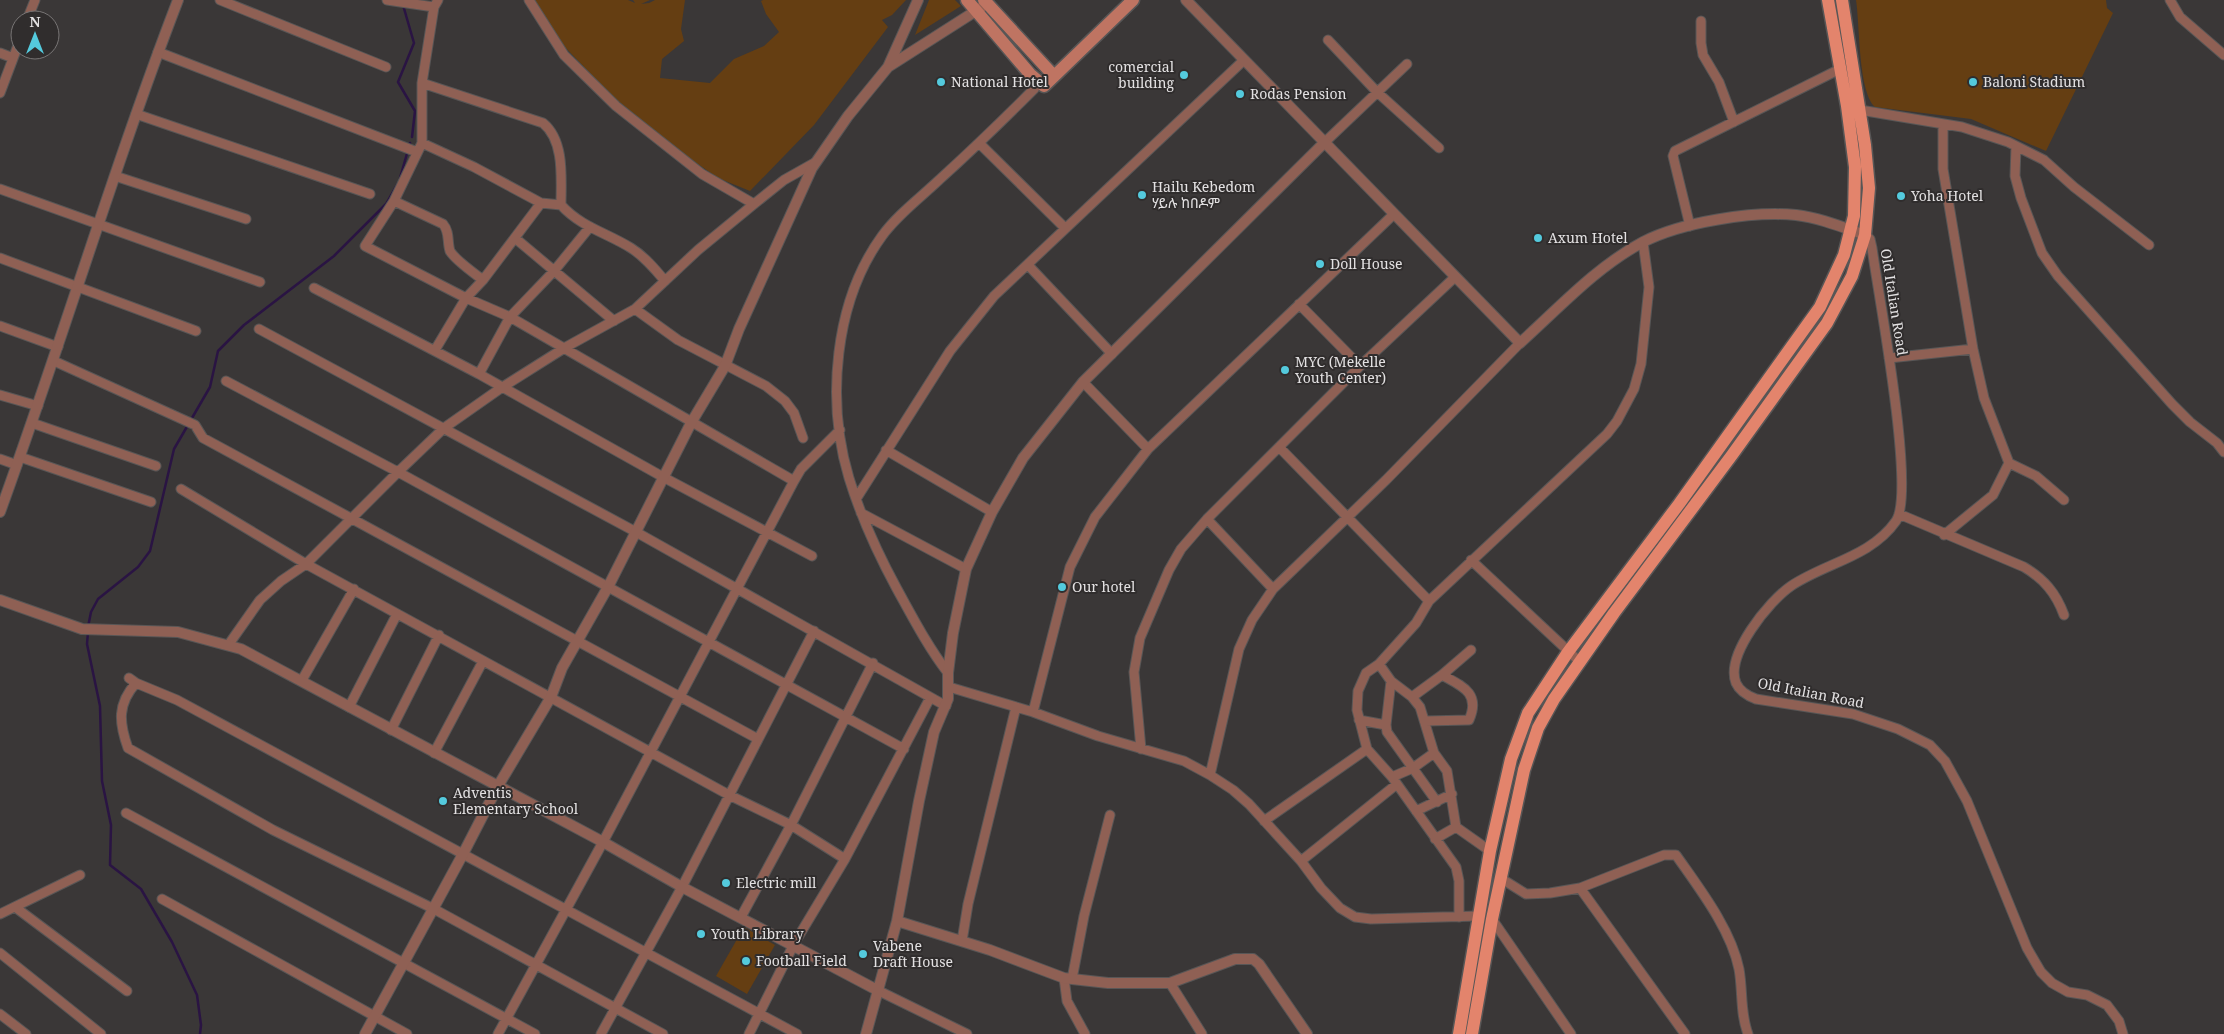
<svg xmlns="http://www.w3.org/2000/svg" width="2224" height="1034" font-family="'Noto Serif','Noto Sans Ethiopic',serif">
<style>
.green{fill:#653e12}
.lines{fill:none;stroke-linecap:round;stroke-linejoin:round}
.stream{stroke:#2a1443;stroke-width:2.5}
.minor-casing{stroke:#585656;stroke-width:11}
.tertiary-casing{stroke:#585656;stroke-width:12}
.secondary-casing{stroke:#585656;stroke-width:15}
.primary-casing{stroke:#585656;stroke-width:15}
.minor{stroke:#8f6054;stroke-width:9}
.tertiary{stroke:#8f6054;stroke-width:10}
.secondary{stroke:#bf7462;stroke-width:12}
.primary{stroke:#e3846c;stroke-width:12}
.poi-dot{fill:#54cadd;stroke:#302d2d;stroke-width:2}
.labels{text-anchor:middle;stroke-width:4;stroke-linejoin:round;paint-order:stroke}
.poi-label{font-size:14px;fill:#e3e1e2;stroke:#302d2d;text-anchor:start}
.street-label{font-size:14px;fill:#e3e1e2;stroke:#302d2d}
</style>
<rect width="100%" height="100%" fill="#3a3737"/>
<!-- green -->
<path class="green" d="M535 0H628L635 3 633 0H650L641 4 649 3 655 0H685L681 29 684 41 662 59 660 78 710 83 734 59 764 46 779 32 766 14 761 1 763 0H906L892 15 882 20 888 27 814 125 750 191 718 178 685 155 613 97 560 42Z
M929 0H955L961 6 915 35Z
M1856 0H2106L2107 8 2113 13 2046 151 1971 119 1875 107C1858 91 1860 25 1856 0Z
M744 927 775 945 747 994 716 976Z"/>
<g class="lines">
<!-- stream -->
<path class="stream" d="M403 5 414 43 398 82 415 111 412 137
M400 178 410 143
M88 627 91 612 98 599 138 567 150 551 174 449 210 387 218 351 244 325 334 256 386 204 398 183
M88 632 87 644 100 706 102 781 111 825 110 865 141 889 172 942 197 995 201 1025 200 1034"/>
<!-- minor casing -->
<g class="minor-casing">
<path id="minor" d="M220 0 386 67
M387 0 434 7
M438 0 434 7 422 83V143L394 201 365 246 466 298 510 317 794 481
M529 0 564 55 616 106 702 174 754 204
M2170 0 2180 17 2224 55
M27 20 35 0
M1701 21V43L1703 55 1719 82 1734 122
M1328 40 1377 92 1439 148
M158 52 417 152
M0 53 13 58
M422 83 543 123C565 141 561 179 561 205 581 227 607 233 631 248 644 256 655 269 665 281
M0 93 20 40
M1860 110 1962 127 2008 142 2044 160 2074 187 2149 245
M136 114 370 194
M1943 124V169L1973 349 1984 398 2009 463 1993 495 1944 535
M1325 142 1407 64
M422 143 474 167 541 203 561 205
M979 143 1065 228
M2016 146 2015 176 2021 198 2042 253 2058 276 2172 404 2190 422 2217 443 2224 452
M115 176 246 219
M0 189 260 282
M394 201 443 224C450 232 447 242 450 251 455 260 474 273 483 280
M1690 226 1673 156 1675 151 1840 69
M1865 235 1870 239 1872 248C1878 293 1916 491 1896 521 1871 557 1825 563 1791 586 1769 601 1725 655 1736 683 1740 692 1748 696 1756 699L1853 714 1898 729 1930 745 1945 761 1967 801 2027 948 2041 972 2052 983 2068 992 2087 995 2107 1005 2119 1021 2123 1034
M515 238 614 321
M0 258 196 331
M1028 265 1112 354
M314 288 479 374 663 477 812 556
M1299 304 1360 366
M635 309 678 340 766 386 785 401 794 413 803 438
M0 326 58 347
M259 329 636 532 946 706
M435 350 466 298 483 280 541 203
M1889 358 1973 349
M54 361 195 425 203 438 758 739
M479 374 510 317 554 271 589 228
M226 381 398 472 904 749
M1083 382 1148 449
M0 395 38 406
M32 423 156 466
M1279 447 1429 601
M886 450 992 512
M20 457 151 502
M0 459 17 465
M2009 463 2036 476 2064 500
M181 489 306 564 729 795 791 825 845 859
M856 499 950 351 994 296 1244 60
M861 513 966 569
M1899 514 2024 567C2044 579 2056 593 2064 615
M1207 519 1273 589
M1471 560 1580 662
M229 644 260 600 281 581 306 564 398 472 444 428 501 388 566 347 635 309 698 250 754 204 784 180 816 162
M1379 664 1391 681 1412 697 1420 707 1434 753 1447 771 1456 827 1490 851
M948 673C928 647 913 618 897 589 878 554 861 517 849 478 826 401 834 302 882 236 897 215 920 198 939 180 971 151 1003 120 1034 89L1039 81
M129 678 136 683 177 700 797 1034
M302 680 354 589
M1391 681 1386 725 1387 732 1437 802
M136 683C117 704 119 723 128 748L273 830 434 909 663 1034
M949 687 1033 712 1098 736 1184 761 1210 775 1233 790 1249 804 1301 861 1321 888 1340 908 1355 917 1371 919 1478 916
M1412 697 1442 675 1471 650
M349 707 397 614
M1033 712 1070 567 1095 517 1148 449 1394 214
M1359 720 1386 725
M1425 721 1469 720C1481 693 1462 686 1442 675
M391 730 439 635
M1141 749 1134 672 1140 638 1169 570 1181 549 1207 519 1360 366 1455 277
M434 753 483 661
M1210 775 1239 649 1252 620 1273 589 1386 480 1520 343
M1392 777 1413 768 1434 753
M1416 811 1452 794
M126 813 535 1034
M1264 821 1367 749
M1435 839 1456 827
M1301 861 1397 784
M1502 879 1526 894 1550 893 1580 888 1685 1034
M1580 888 1664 855H1676C1699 888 1731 929 1739 969 1743 991 1740 1013 1748 1034
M162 899 407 1034
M15 907 127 991
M0 914 80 875
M741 917 791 825 873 663
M1459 917V881L1456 867 1392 777 1367 749 1357 710 1358 691 1366 673 1379 664 1416 623 1429 601 1607 434 1617 421 1634 389 1641 364 1649 287 1643 242
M1492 919 1571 1034
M962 941 968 904 1016 707
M0 953 101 1034
M1064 978 1067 1001 1085 1034
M1072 979 1084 916 1110 815
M1170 983 1202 1034
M877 990 967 1034
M0 1014 26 1034
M498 1034 603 842 794 481 801 469 840 430
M601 1034 682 887 814 631
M749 1034 794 944 845 859 930 698"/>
</g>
<!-- tertiary casing -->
<g class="tertiary-casing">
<path id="tertiary" d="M1186 0 1520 343C1559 308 1596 267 1643 242 1682 222 1752 211 1796 215 1820 218 1842 227 1865 235
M888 67 982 7
M0 512C62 342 113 169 178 0
M0 600 82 629 178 632 241 649 603 842 682 887 877 990
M897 921 990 950 1064 978 1072 979 1108 983H1170L1235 959H1253L1259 964 1307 1034
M365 1034 463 854 498 786 551 697 562 668 608 587 691 423 725 366 739 329 812 168 848 116 888 67 918 0
M866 1034 897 921 919 801 934 732 948 699V673L953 633 966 569 992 512 1023 458 1083 382 1325 142"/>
</g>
<!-- secondary casing -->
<g class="secondary-casing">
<path id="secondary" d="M967 0 1030 74 1044 86 1133 0
M984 0 1054 76"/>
</g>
<!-- primary casing -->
<g class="primary-casing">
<path id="primary" d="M1459 1034 1490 851 1511 759 1528 713 1568 652 1679 504 1820 307 1844 255 1854 216 1855 167 1847 106 1828 0
M1472 1034 1492 919 1524 770 1538 728 1554 699 1614 613 1732 455 1827 323 1852 276 1865 235 1869 188 1865 145 1842 0"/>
</g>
<!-- minor -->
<use href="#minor" class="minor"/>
<!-- tertiary -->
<use href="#tertiary" class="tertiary"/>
<!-- secondary -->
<use href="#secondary" class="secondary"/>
<!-- primary -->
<use href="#primary" class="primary"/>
</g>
<!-- markers -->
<g class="poi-dot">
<circle cx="1184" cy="75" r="5"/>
<circle cx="941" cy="82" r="5"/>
<circle cx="1973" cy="82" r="5"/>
<circle cx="1240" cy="94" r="5"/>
<circle cx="1142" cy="195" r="5"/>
<circle cx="1901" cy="196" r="5"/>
<circle cx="1538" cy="238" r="5"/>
<circle cx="1320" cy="264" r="5"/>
<circle cx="1285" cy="370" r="5"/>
<circle cx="1062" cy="587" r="5"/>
<circle cx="443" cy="801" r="5"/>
<circle cx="726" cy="883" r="5"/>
<circle cx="701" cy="934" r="5"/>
<circle cx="863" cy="954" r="5"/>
<circle cx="746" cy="961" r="5"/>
</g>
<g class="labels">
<!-- poi labels -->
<g class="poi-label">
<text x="1174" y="72" text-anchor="end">comercial<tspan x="1174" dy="16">building</tspan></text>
<text x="951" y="87">National Hotel</text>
<text x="1983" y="87">Baloni Stadium</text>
<text x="1250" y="99">Rodas Pension</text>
<text x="1152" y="192">Hailu Kebedom<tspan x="1152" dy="16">ሃይሉ ከበዶም</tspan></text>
<text x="1911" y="201">Yoha Hotel</text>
<text x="1548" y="243">Axum Hotel</text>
<text x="1330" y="269">Doll House</text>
<text x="1295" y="367">MYC (Mekelle<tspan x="1295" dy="16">Youth Center)</tspan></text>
<text x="1072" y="592">Our hotel</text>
<text x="453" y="798">Adventis<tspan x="453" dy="16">Elementary School</tspan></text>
<text x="736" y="888">Electric mill</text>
<text x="711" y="939">Youth Library</text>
<text x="873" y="951">Vabene<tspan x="873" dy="16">Draft House</tspan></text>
<text x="756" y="966">Football Field</text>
</g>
<!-- street labels -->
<g class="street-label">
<text transform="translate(1894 302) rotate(81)" y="5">Old Italian Road</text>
<text transform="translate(1811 693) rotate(11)" y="5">Old Italian Road</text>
</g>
</g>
<!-- north arrow -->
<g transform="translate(35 35)"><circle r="24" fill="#302d2d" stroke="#787575"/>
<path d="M0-4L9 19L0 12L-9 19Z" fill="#54cadd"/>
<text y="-8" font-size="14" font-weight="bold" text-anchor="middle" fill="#e3e1e2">N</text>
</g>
</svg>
